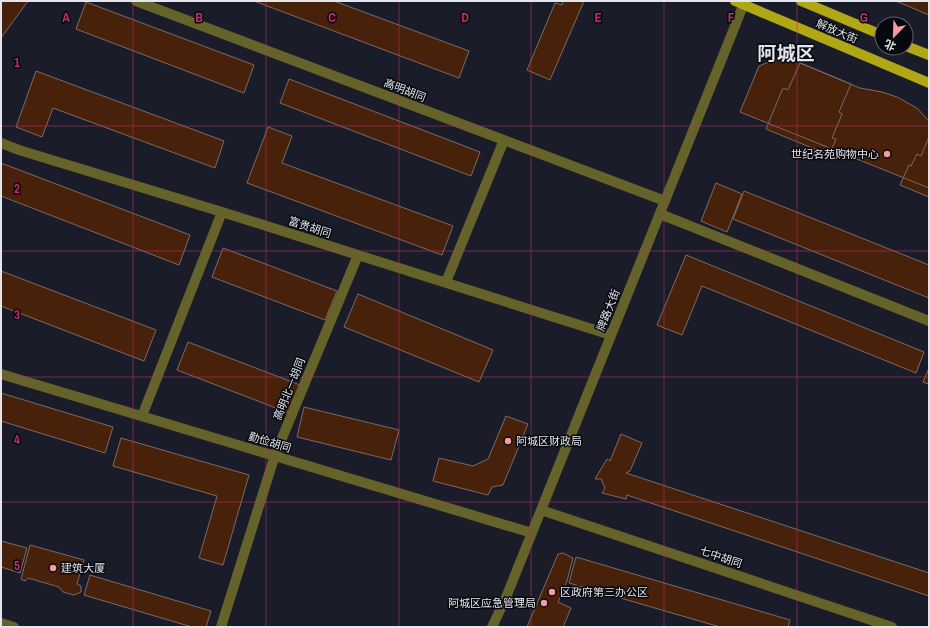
<svg xmlns="http://www.w3.org/2000/svg" width="930" height="628" font-family="'Archivo Narrow','Noto Sans SC',sans-serif">
<style>
.building{fill:#48210b;stroke:#7b6b64}
.lines{fill:none;stroke-linecap:round;stroke-linejoin:round}
.minor{stroke:#66632a;stroke-width:10}
.major{stroke:#b0a715;stroke-width:10}
.grid{fill:none;stroke:#c52d6a;stroke-width:1;stroke-opacity:0.55}
.poi-dot{fill:#f49b9f;stroke:#07080d;stroke-width:1.5}
.labels{text-anchor:middle;stroke-width:3;stroke-linejoin:round;paint-order:stroke}
.street-label{font-size:11px;fill:#e3e6ee;stroke:#07080d}
.poi-label{font-size:11px;fill:#e3e6ee;stroke:#07080d;text-anchor:start}
.town-label{font-size:19px;font-weight:bold;fill:#e3e6ee;stroke:#07080d}
.grid-label{font-size:13px;text-anchor:middle;font-weight:bold;fill:#c52d6a;stroke:#07080d;stroke-width:3;stroke-linejoin:round;paint-order:stroke}
</style>
<rect width="100%" height="100%" fill="#1a1d29"/>
<!-- building -->
<path class="building" d="M1 1H28L1 38Z
M254 1H334L469 51 459 78Z
M563 1H584L550 80 527 70 555 3 562 5Z
M896 1H929V15Z
M86 2 254 65 244 93 76 29Z
M784 56 860 88 882 92 897 97 917 108 926 118 929 120V188L740 112 759 66Z
M800 63 851 84 839 112 842 114 832 138 836 139 829 155 766 129 783 88 788 90Z
M36 71 224 141 215 168 53 108 42 137 16 127Z
M289 79 480 152 471 176 280 103Z
M268 127 292 136 282 163 453 226 442 255 247 183Z
M929 137V197L900 185 909 165 911 166 917 154 921 156Z
M1 163 190 235 179 265 1 196Z
M716 183 742 194 727 232 701 221Z
M744 191 929 265V298L733 219Z
M223 248 337 291 325 320 212 277Z
M686 255 924 352 916 373 702 286 682 335 657 325Z
M1 271 156 330 144 361 1 306Z
M358 294 493 350 479 382 344 327Z
M188 342 300 385 289 413 177 370Z
M929 368V384L923 382Z
M1 393 113 427 105 453 1 421Z
M304 407 399 430 391 460 297 437Z
M506 416 528 424 503 485 492 487 488 495 433 481 439 458 473 466 488 459Z
M621 434 642 443 630 471 626 473 929 573V596L627 495 626 499 602 493 605 488 601 479H595L607 459 610 461Z
M121 438 249 475 223 565 199 558 217 496 113 466Z
M1 541 27 548 20 573 1 567Z
M30 545 84 560 77 584 81 586V592L74 595 63 592 59 587 28 578 25 581 21 579Z
M563 553 573 558 567 581 558 602 571 608 563 627H527L558 554Z
M576 557 790 620 788 627H720L569 583Z
M90 575 211 611 206 627H192L84 595Z"/>
<g class="lines">
<!-- minor -->
<path class="minor" d="M136 1 665 201
M1 143 19 150 222 212 611 335
M660 214 929 321
M446 282 504 140
M1 374 532 533
M142 416 222 212
M541 510 892 627
M1 623 14 627
M221 627 275 455 358 255
M492 627 507 595 745 1"/>
<!-- major -->
<path class="major" d="M735 1 929 83
M801 1 882 35
M906 46 929 55"/>
</g>
<!-- grid -->
<path class="grid" d="M133 1V627M266 1V627M399 1V627M531 1V627M664 1V627M797 1V627M1 126H929M1 251H929M1 377H929M1 502H929"/>
<!-- markers -->
<g class="poi-dot">
<circle cx="887" cy="154" r="4"/>
<circle cx="508" cy="441" r="4"/>
<circle cx="53" cy="568" r="4"/>
<circle cx="552" cy="592" r="4"/>
<circle cx="544" cy="603" r="4"/>
</g>
<g class="labels">
<!-- street labels -->
<g class="street-label">
<text transform="translate(837 31) rotate(23)" y="4">解放大街</text>
<text transform="translate(405 90) rotate(21)" y="4">高明胡同</text>
<text transform="translate(310 227) rotate(18)" y="4">富贵胡同</text>
<text transform="translate(608 310) rotate(-68)" y="4">牌路大街</text>
<text transform="translate(289 389) rotate(-68)" y="4">高明北一胡同</text>
<text transform="translate(270 442) rotate(17)" y="4">勤俭胡同</text>
<text transform="translate(721 557) rotate(19)" y="4">七中胡同</text>
</g>
<!-- poi labels -->
<g class="poi-label">
<text x="879" y="158" text-anchor="end">世纪名苑购物中心</text>
<text x="516" y="445">阿城区财政局</text>
<text x="61" y="572">建筑大厦</text>
<text x="560" y="596">区政府第三办公区</text>
<text x="536" y="607" text-anchor="end">阿城区应急管理局</text>
</g>
<!-- town labels -->
<g class="town-label">
<text x="786" y="60">阿城区</text>
</g>
</g>
<g class="grid-label">
<text x="66" y="22">A</text>
<text x="199" y="22">B</text>
<text x="332" y="22">C</text>
<text x="465" y="22">D</text>
<text x="598" y="22">E</text>
<text x="731" y="22">F</text>
<text x="864" y="22">G</text>
<text x="17" y="67">1</text>
<text x="17" y="193">2</text>
<text x="17" y="319">3</text>
<text x="17" y="444">4</text>
<text x="17" y="570">5</text>
</g>
<!-- border -->
<rect width="930" height="628" fill="none" stroke="#e3e6ee" stroke-width="4"/>
<!-- north arrow -->
<g transform="translate(894 36) rotate(203)"><circle r="19" fill="#07080d" stroke="#5f6167"/>
<path d="M0-3L7 15L0 10L-7 15Z" fill="#f49b9f"/>
<text y="-6" font-size="11" font-weight="bold" text-anchor="middle" fill="#e3e6ee">北</text>
</g>
</svg>
